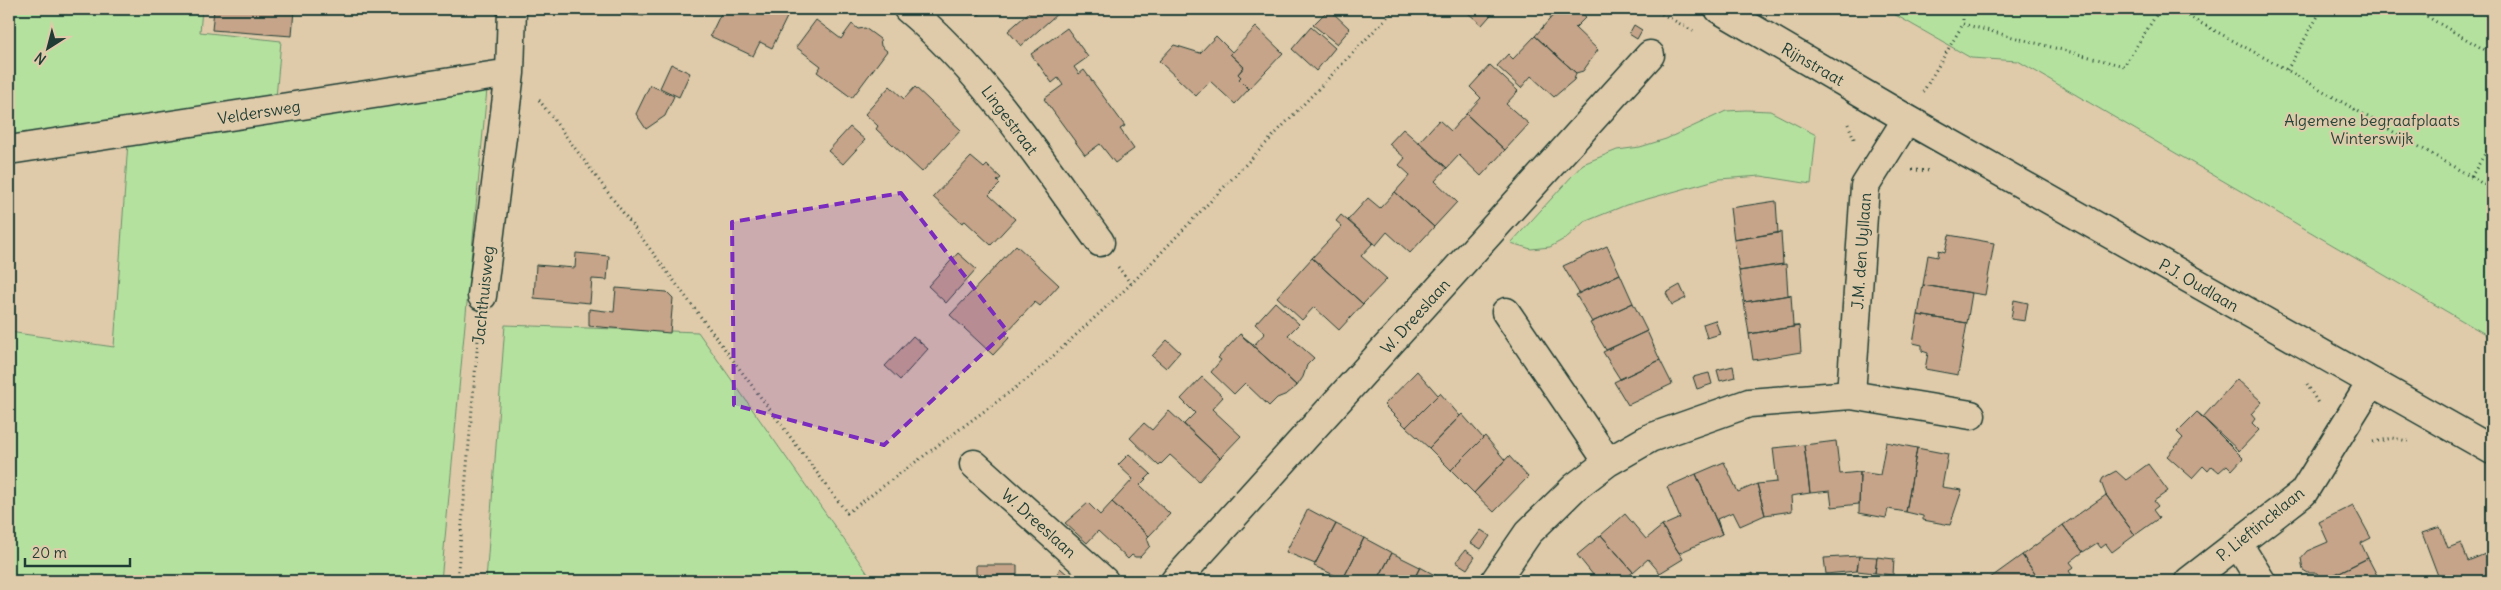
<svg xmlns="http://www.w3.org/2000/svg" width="2501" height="590" font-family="Delius,sans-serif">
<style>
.green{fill:#b5e19f;stroke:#6a8f6a}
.building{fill:#c6a489;stroke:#1f3d34}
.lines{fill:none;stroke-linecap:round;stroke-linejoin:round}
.street-casing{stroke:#1f3d34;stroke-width:31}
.path{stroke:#1f3d34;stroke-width:3;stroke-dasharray:1 4;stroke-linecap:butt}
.street{stroke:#dfcbaa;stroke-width:28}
.marked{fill:#7b2cbf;fill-opacity:0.2;stroke:#7b2cbf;stroke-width:4;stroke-dasharray:10 6;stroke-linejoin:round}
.labels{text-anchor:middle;stroke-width:4;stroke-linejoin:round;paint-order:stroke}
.street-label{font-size:16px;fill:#1f3d34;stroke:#dfcbaa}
.park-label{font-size:16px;fill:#264539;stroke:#dfcbaa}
</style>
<rect width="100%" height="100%" fill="#dfcbaa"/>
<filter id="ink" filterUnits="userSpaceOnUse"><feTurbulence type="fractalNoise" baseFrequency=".02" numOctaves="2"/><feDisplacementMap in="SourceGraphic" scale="10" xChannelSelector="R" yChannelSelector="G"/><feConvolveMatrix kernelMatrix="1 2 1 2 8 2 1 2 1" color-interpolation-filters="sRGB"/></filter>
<g filter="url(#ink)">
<!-- green -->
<path class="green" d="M9 9H202L200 32 281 41 276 98 9 138Z
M1885 9H2492V338L2018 61 1971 58Z
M487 89 441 581H9V332L114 347 128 142Z
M1746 110 1770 111 1816 135 1811 184 1761 176 1719 179 1626 205 1584 222 1566 238 1550 247 1531 249 1511 243 1583 164 1617 150 1640 147 1666 139 1726 111Z
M505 325 698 332 873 581H486Z"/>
<!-- building -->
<path class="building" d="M214 9H294L292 36 212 30Z
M600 9H679V12L644 9V16L600 12Z
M723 9H791L772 48 760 42 753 56 710 36Z
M973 9H986L979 15Z
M1033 9H1054L1058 13 1021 46 1008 31Z
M1329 9 1350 29 1337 44 1313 25Z
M1472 9H1496L1482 25 1468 13Z
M1553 9H1577L1586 17 1575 28 1598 50 1583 71 1576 73 1535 36 1556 12Z
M816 20 841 39 852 24 858 29 865 28 880 39 881 46 887 51 852 98 817 72 821 66 796 47Z
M1634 25 1642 30 1637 39 1629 34Z
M1256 27 1283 53 1249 89 1239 79 1241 77 1238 74 1244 67 1230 54Z
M1311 27 1335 48 1316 71 1292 49Z
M1067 28 1088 57 1074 67 1079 74 1084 70 1125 126 1120 129 1134 149 1115 163 1100 144 1085 155 1044 99 1063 85 1058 78 1052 83 1031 54Z
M1216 36 1232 52 1230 54 1244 67 1238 74 1241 77 1239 79 1249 89 1235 104 1210 81 1196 96 1159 61 1174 45 1200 53Z
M1535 36 1576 73 1574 80 1554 97 1531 76 1521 88 1497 66 1508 54 1513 59Z
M671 64 690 73 679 97 660 88Z
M1490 65 1518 91 1506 104 1529 124 1505 150 1466 114 1481 98 1470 87Z
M650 85 674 96 665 116 646 129 636 114Z
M890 86 904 99 915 87 961 130 922 172 876 129 878 126 865 114Z
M1466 114 1505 150 1481 176 1459 155 1447 168 1419 142 1439 120 1451 131Z
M850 127 865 140 843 164 828 151Z
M1403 129 1447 168 1435 181 1457 202 1434 227 1395 192 1410 175 1399 165 1405 158 1389 144Z
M971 157 984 168 987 165 1001 178 997 181 1000 184 989 195 1015 219 991 245 965 221 962 223 933 197Z
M1395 192 1434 227 1410 253 1387 232 1376 245 1348 220 1368 198 1380 208Z
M1776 201 1778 233 1734 240 1730 208Z
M1341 215 1376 245 1373 243 1361 256 1387 279 1363 304 1312 258 1342 226 1336 221Z
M1781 232 1783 264 1739 271 1734 240Z
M1949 235 1994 243 1985 295 1923 285 1928 255 1938 257 1939 250 1945 252Z
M1016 245 1059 285 1040 306 1035 302 1005 334 1009 338 993 355 950 315Z
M1607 246 1620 274 1579 293 1563 266Z
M576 253 609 256 607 280 592 279 590 303 534 298 536 265 575 268Z
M958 253 976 269 946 303 928 286Z
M1312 258 1363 304 1339 330 1314 307 1302 320 1277 297Z
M1786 264 1788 295H1791L1744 302 1739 271Z
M1620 274 1633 303 1592 322 1576 295Z
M1680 285 1686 298 1672 305 1666 293Z
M1923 285 1972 293 1967 323 1918 315Z
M616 288 667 292 673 298 670 333 589 326V309L614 312Z
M1791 295 1793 326H1799L1749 334 1744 302Z
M2014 300 2028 303 2025 321 2011 319Z
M1275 302 1299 324 1288 335 1314 358 1307 365 1303 377 1297 386 1240 334 1254 345 1265 333 1255 324Z
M1633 303 1647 331 1606 350 1590 323Z
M1918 315 1967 323 1958 375 1925 369 1928 353 1922 351V345L1913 343Z
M1715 320 1720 334 1707 338 1703 324Z
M1799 326 1801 352 1753 360 1749 334Z
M1647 331 1660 360 1620 379 1603 352Z
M1240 334 1297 386 1287 394 1277 398 1269 406 1245 383 1234 394 1211 372 1221 360 1218 358Z
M913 336 928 349 900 380 885 366Z
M1167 340 1180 352 1166 368 1152 356Z
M1660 360 1672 384 1628 405 1614 382Z
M1733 366 1735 377 1720 381 1717 370Z
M1417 371 1438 395 1406 427 1384 405Z
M1709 373 1712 384 1697 389 1693 377Z
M1202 377 1223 397 1212 409 1241 436 1220 458 1184 424 1195 413 1181 399Z
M2237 379 2262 402 2251 414 2255 419 2252 423 2259 430 2239 451 2197 412 2203 417Z
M1440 393 1460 416 1429 448 1406 427Z
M1169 411 1220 458 1199 481 1170 455 1159 466 1130 438 1144 423 1152 430Z
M2197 412 2243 458 2232 470 2227 465 2219 472 2212 466 2208 471 2203 466 2192 478 2167 456 2183 438 2177 432Z
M1462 414 1483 438 1451 470 1429 448Z
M1485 436 1505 460 1474 493 1451 470Z
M1836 441 1840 474 1860 472 1859 504 1832 507 1830 491 1810 493 1804 445Z
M1886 442 1917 448 1906 512 1888 509 1886 518 1859 513 1860 472 1880 475Z
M1804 445 1810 493 1791 496 1792 511 1765 515 1757 484 1777 482 1773 448Z
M1917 448 1948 454 1942 487 1962 490 1950 525 1923 520V516L1906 512Z
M1129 454 1151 474 1140 485 1170 514 1149 536 1112 502 1133 479 1118 465Z
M1509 456 1528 477 1494 512 1474 493Z
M1724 462 1738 492 1757 484 1765 515 1740 526 1733 512 1717 519 1722 534 1696 474Z
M2148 464 2168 491 2154 501 2158 506 2153 510 2159 518 2135 535 2106 495 2101 482 2103 478 2116 471 2126 480Z
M1696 474 1722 534 1679 553 1662 526 1680 518 1667 487Z
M2106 495 2135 535 2112 552 2106 544 2101 548 2097 543 2083 552 2063 525Z
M1112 502 1149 536 1147 538 1150 546 1140 557H1135L1132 555 1128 559 1098 531 1087 543 1065 523 1088 503 1100 515Z
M2353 505 2371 538 2361 543 2368 558 2321 581 2317 573H2308L2303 570 2301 558 2307 551 2328 542 2319 522Z
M1308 509 1336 524 1315 564 1286 552Z
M1625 514 1646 539 1662 526 1683 559 1660 573 1648 559 1633 572 1601 535Z
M1336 524 1364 538 1343 579 1314 566Z
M2063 525 2083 552 2070 562 2074 567 2069 571 2075 579 2071 581H2040L2022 555Z
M2440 527 2448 548 2461 543 2468 561 2490 552 2492 558V581H2440L2422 533Z
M1481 530 1490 536 1481 549 1471 543Z
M1601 535 1633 572 1623 581H1598L1577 555Z
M1364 538 1392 553 1377 581H1342Z
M1465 550 1475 557 1467 569 1456 562Z
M1392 553 1420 567 1413 581H1377Z
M2022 555 2040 581H1986Z
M1859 556 1877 557 1875 573 1857 571Z
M1859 556 1857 571 1826 574 1824 558Z
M1877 557 1894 559 1893 575 1875 573Z
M2368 558 2380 581H2322Z
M976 565H1017V581H976Z
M1420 567 1444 580V581H1413Z
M1060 568 1075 581H1054Z
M1752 573 1755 581H1736Z"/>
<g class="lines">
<!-- street casing -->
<g class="street-casing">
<path id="street" d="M908 9C985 74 1041 161 1100 242
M1719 9 1907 119 2492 450
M9 150 510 73
M482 296 510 73 512 9
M1506 312 1608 462
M1851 395 1971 415
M974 464 1104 581
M2238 544 2261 581
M1175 581 1650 55
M1495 581 1528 533 1575 487 1608 462 1650 438 1749 403 1851 395 1865 186 1907 119
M2189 581 2303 493 2371 383"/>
</g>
<!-- path -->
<path class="path" d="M1653 9 1695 32
M1963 9V24L2124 66 2160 9
M2175 9 2287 70 2492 189
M2414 9 2492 54
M2287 70 2322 9
M1923 92 1963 24
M539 100 847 513 1034 374 1131 284 1395 9
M1848 124 1855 141
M1912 170 1931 171
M2471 177 2492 142
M1118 267 1131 284
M2307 384 2319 405
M2373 442 2392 438 2408 441
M457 581 479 328"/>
<!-- street -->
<use href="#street" class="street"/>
</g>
</g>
<!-- marked area -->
<path class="marked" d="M901 193 1007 331 884 445 734 405 732 222Z"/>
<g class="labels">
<!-- street labels -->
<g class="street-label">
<text transform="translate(1813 64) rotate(30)" y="6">Rijnstraat</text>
<text transform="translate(259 112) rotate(-9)" y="6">Veldersweg</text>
<text transform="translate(1010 120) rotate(53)" y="6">Lingestraat</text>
<text transform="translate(1861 251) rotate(-86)" y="6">J.M. den Uyllaan</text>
<text transform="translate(2199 285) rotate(30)" y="6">P.J. Oudlaan</text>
<text transform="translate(483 295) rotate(-84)" y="6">Jachthuisweg</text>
<text transform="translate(1415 316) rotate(-48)" y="6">W. Dreeslaan</text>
<text transform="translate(1039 523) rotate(42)" y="6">W. Dreeslaan</text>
<text transform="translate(2260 524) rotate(-39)" y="6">P. Lieftincklaan</text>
</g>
<!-- park labels -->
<g class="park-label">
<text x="2372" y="126">Algemene begraafplaats<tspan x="2372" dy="18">Winterswijk</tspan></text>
</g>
</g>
<!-- margin -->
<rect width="2501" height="590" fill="none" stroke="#dfcbaa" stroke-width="30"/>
<rect x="15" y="15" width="2471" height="560" fill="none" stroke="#1f3d34" stroke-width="2" filter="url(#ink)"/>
<!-- north arrow -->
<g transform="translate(48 48) rotate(216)" stroke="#dfcbaa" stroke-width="4" paint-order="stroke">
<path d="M0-4L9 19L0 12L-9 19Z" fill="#1f3d34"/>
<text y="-8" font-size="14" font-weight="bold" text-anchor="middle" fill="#1f3d34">N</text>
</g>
<!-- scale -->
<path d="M25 558v8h105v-8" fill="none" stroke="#1f3d34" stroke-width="2.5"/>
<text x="32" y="558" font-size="15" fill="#1f3d34" stroke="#dfcbaa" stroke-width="4" paint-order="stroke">20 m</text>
</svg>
